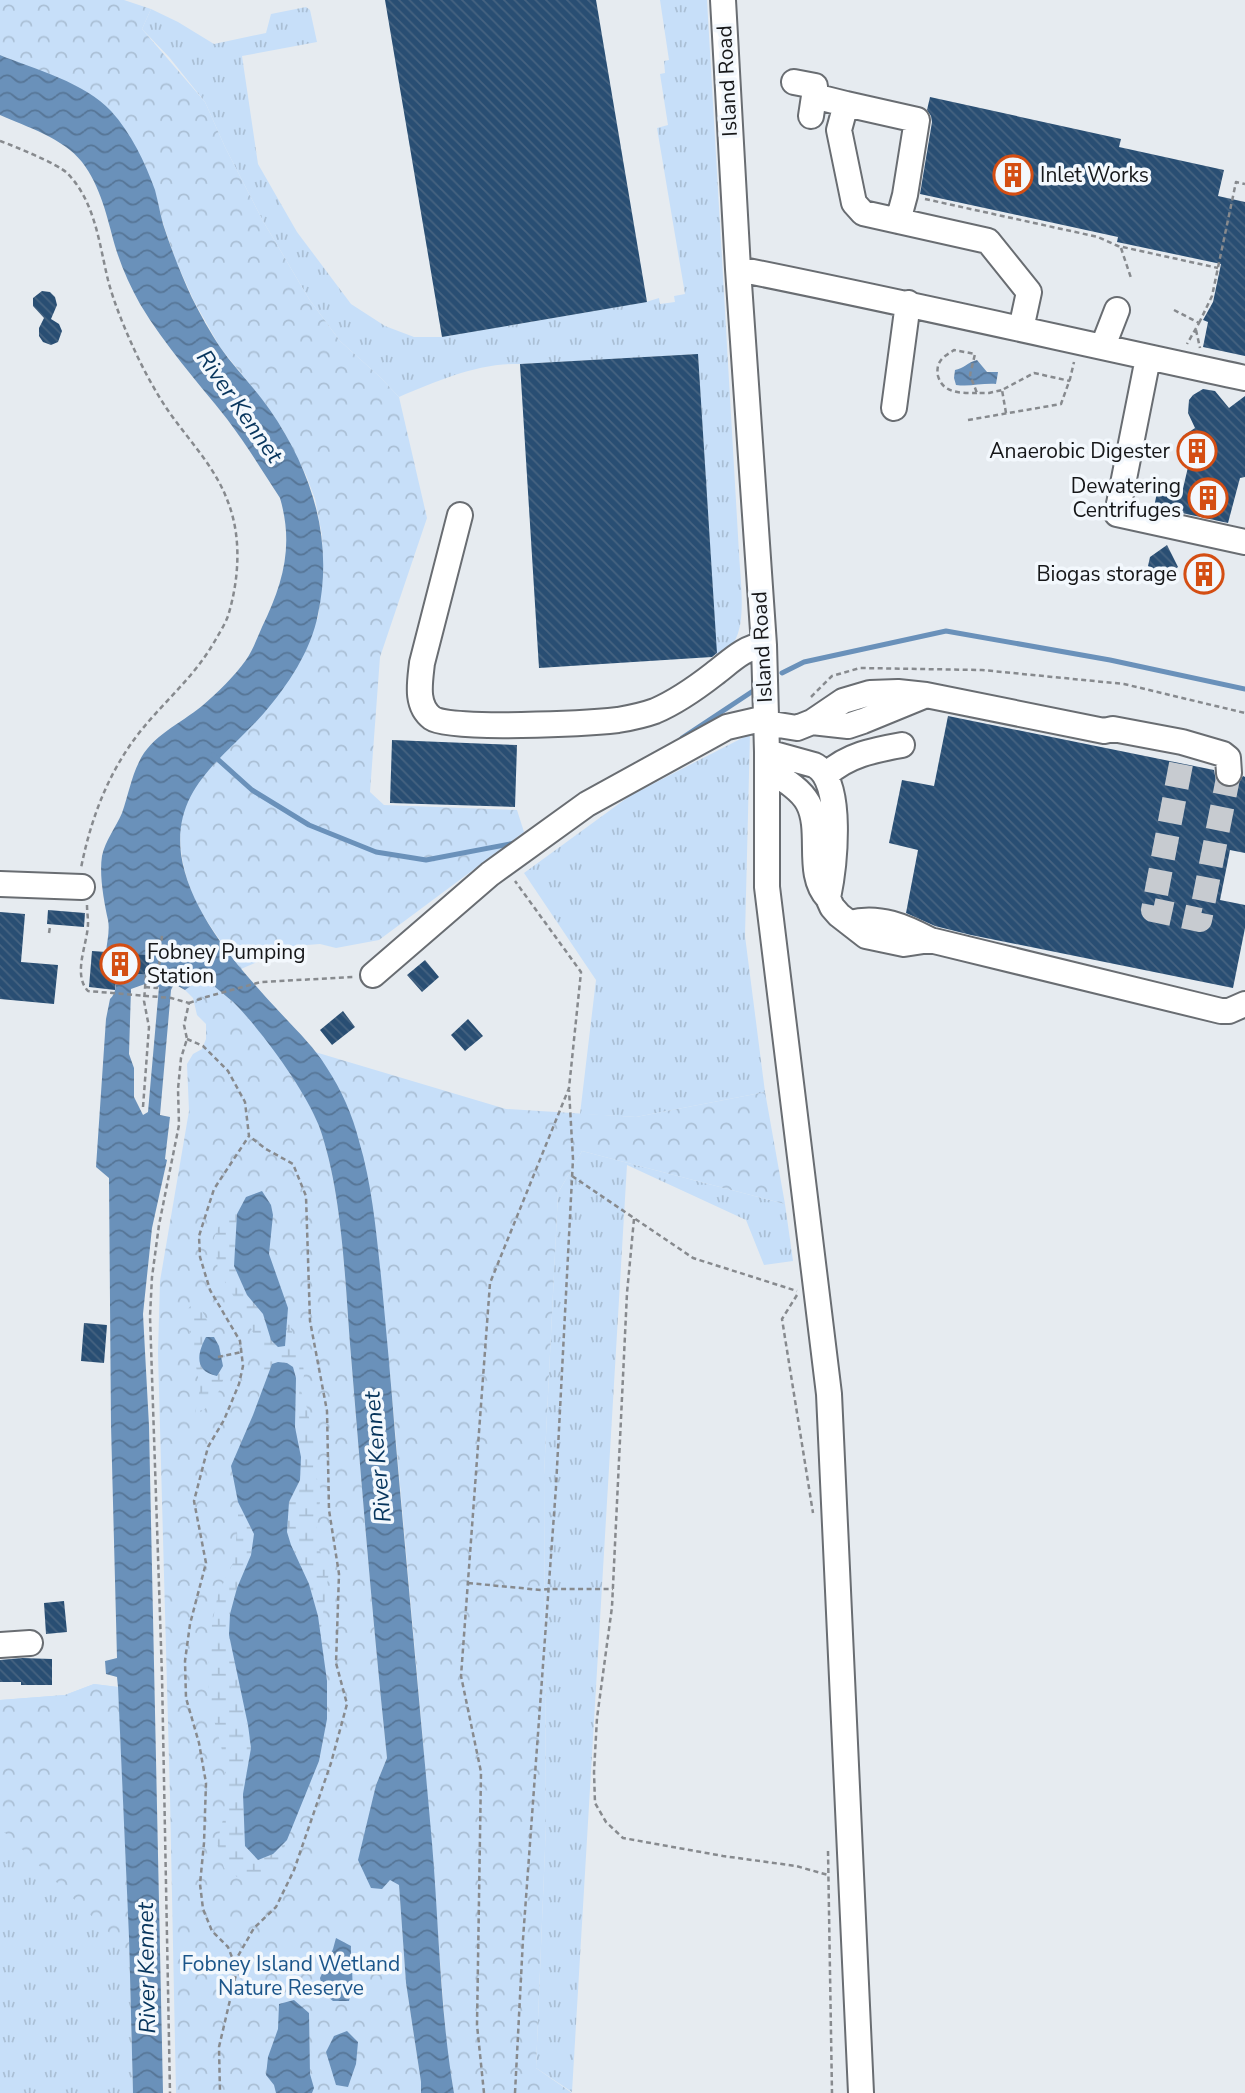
<svg xmlns="http://www.w3.org/2000/svg" width="1245" height="2093" font-family="'Nunito Sans',sans-serif">
<style>
.grass{fill:url(#grass-tufts)}
.forest{fill:url(#forest-crowns)}
.wetland{fill:url(#wetland-marsh)}
.water{fill:url(#water-waves);fill-rule:evenodd}
.lines{fill:none;stroke-linecap:round;stroke-linejoin:round}
.stream{stroke:#6a91ba;stroke-width:5}
.building{fill:url(#building-back-hatch)}
.minor-tunnel{stroke:#c7cbd0;stroke-width:24;stroke-dasharray:24 12;stroke-linecap:butt}
.minor-casing{stroke:#696d72;stroke-width:28}
.path{stroke:#878a8e;stroke-width:2.5;stroke-dasharray:5 3.5;stroke-linecap:butt}
.minor{stroke:#fff;stroke-width:24}
.labels{text-anchor:middle;stroke-width:7;stroke-linejoin:round;paint-order:stroke}
.street-label{font-size:21px;fill:#161719;stroke:#f3f8fd}
.poi-label{font-size:21px;fill:#161719;stroke:#f3f8fd;text-anchor:end}
.park-label{font-size:21px;fill:#1b558a;stroke:#f3f8fd}
.water-label{font-size:23px;font-style:italic;fill:#07355d;stroke:#f3f8fd}
</style>
<defs>
<pattern id="grass-tufts" width="24" height="20" patternUnits="userSpaceOnUse" patternTransform="scale(1.75)"><rect width="24" height="20" fill="#c7dff9"/><path d="M3 7l-1-3M5 7V3M7 7l1-3M15 17l-1-3M17 17v-4M19 17l1-3" fill="none" stroke="#aabfd5"/></pattern>
<pattern id="forest-crowns" width="20" height="18" patternUnits="userSpaceOnUse" patternTransform="scale(1.75)"><rect width="20" height="18" fill="#c7dff9"/><path d="M2 6a3 3 0 1 1 6 0M12 15a3 3 0 1 1 6 0" fill="none" stroke="#aabfd5"/></pattern>
<pattern id="wetland-marsh" width="20" height="14" patternUnits="userSpaceOnUse" patternTransform="scale(1.75)"><rect width="20" height="14" fill="#c7dff9"/><path d="M1 5h8M5 5V1M11 12h8M15 12V8" fill="none" stroke="#aabfd5"/></pattern>
<pattern id="water-waves" width="16" height="10" patternUnits="userSpaceOnUse" patternTransform="scale(1.75)"><rect width="16" height="10" fill="#6a91ba"/><path d="M0 5q4-4 8 0t8 0" fill="none" stroke="#567596"/></pattern>
<pattern id="building-back-hatch" width="6" height="6" patternUnits="userSpaceOnUse" patternTransform="scale(1.75)"><rect width="6" height="6" fill="#294e73"/><path d="M-1 5l2 2M0 0l6 6M5-1l2 2" fill="none" stroke="#466381"/></pattern>
</defs>
<rect width="100%" height="100%" fill="#e6ebf0"/>
<!-- grass -->
<path class="grass" d="M660 0H707L739 553C740 577 747 622 734 642 730 648 723 652 717 657L698 354 520 364C477 363 438 381 399 397L380 377 340 341 309 299 263 221 225 147 205 102 169 57 142 29 151 9 178 22 214 44 266 33 271 14 306 7 310 10 317 42 242 56 258 164 297 232 351 304 385 326 414 337H442L646 302 659 298 660 304 675 302 674 296 685 294 657 128 668 125 660 74 665 73 664 61 669 60Z
M750 734 745 936 765 1092 636 1117 580 1114 596 980 524 873 631 795Z
M582 1151 785 1204 793 1261 764 1265 746 1220 627 1165 572 2092 536 2068 546 1824 544 1475 558 1193Z
M94 1684 118 1687 129 1937 133 2093H0V1700L65 1695Z"/>
<!-- forest -->
<path class="forest" d="M0 0H124L151 9 142 29 205 102 225 147 263 221 309 299 340 341 380 377 399 397 427 518 380 657 370 792 384 805 517 810 524 832 379 940 336 948 320 944 294 946 241 969C229 952 215 934 204 916 183 883 170 828 191 792 201 777 214 764 226 751L318 618 323 575 322 535 315 499 306 475 283 430 268 407 220 347 194 301 176 261 162 220 156 195 144 164 129 135 74 85 0 55Z
M205 975 214 980 215 987C223 994 232 1000 239 1008 266 1036 306 1090 319 1126 343 1193 345 1285 351 1357 362 1491 373 1624 387 1758L376 1785 359 1860 399 1884 406 1983 421 2082V2093H176L170 1797 158 1353 160 1281 189 1111 187 1064 193 1054 202 1049 206 1039V1024L197 1015 193 998 185 990Z
M315 1052 506 1109 636 1117 765 1092 785 1204 582 1151 558 1193 544 1475 546 1824 536 2068 572 2093H454L447 2051 422 1729 390 1373Z
M94 1684 118 1687 130 1953 0 1828V1700L65 1695Z"/>
<!-- wetland -->
<path class="wetland" d="M246 1197 237 1214 234 1265C239 1284 251 1296 261 1311 266 1319 268 1330 271 1339L287 1337 288 1319 298 1352 303 1362 304 1376 300 1388 307 1408 316 1452 313 1469 322 1492 318 1512 315 1541 329 1571 320 1635 318 1616 309 1584 291 1545 287 1532 289 1502 300 1480 301 1457 295 1427 296 1378 293 1367 287 1363 278 1362 265 1384 259 1399 264 1355 244 1314 218 1270 214 1238 224 1213Z
M191 1305 200 1306C210 1332 232 1347 224 1377 221 1387 219 1393 212 1401 206 1407 204 1412 195 1414L200 1388 186 1312Z
M238 1502 254 1534 251 1555 237 1588 230 1613 251 1748 243 1794 273 1854 287 1840 276 1870 261 1879 243 1881 224 1868 217 1843 229 1796 221 1745 208 1699 209 1639 218 1594 234 1561 238 1522Z"/>
<!-- water -->
<path class="water" d="M0 55C34 69 86 83 111 111 131 133 145 162 155 190 158 201 160 213 163 224 171 249 181 274 192 298 200 314 210 332 220 347 235 369 255 388 270 410 312 471 334 540 318 614 311 651 288 685 264 713 225 758 173 786 181 854 189 911 237 966 275 1007 293 1027 313 1045 327 1068 341 1089 353 1116 359 1141 372 1184 376 1231 381 1276 386 1329 391 1381 395 1434 407 1571 420 1707 432 1843 439 1926 440 2012 454 2093H421V2082L406 1983 399 1885 390 1880 382 1889 371 1888 358 1860 376 1785 387 1758C373 1624 362 1490 351 1356 345 1285 343 1193 319 1126 305 1090 265 1036 239 1008 232 1000 223 994 215 987L214 979 205 976 185 990 178 986H173L171 990 160 1115 170 1117 165 1159 167 1160 152 1228 143 1314 149 1426 163 2093H133L129 1937 118 1687 117 1677 106 1674 105 1661 117 1658 111 1425 109 1178 96 1167 106 1019 110 999C117 993 116 981 117 972L148 975 149 955 106 952C107 942 110 930 108 920 104 902 99 875 102 856 105 841 116 827 122 813 128 796 131 778 139 762 151 736 180 724 202 706 217 693 234 677 246 660 253 650 257 638 262 627 283 584 294 546 280 498 263 472 246 444 227 419 197 381 165 346 140 304 130 286 121 266 115 246 107 217 101 187 82 162 63 138 27 127 0 115ZM145 984 159 987 148 1112 143 1115 134 1097V1068L129 1054 131 989Z
M977 360 987 372H998L996 384C982 383 970 387 956 385L954 378 955 370C963 369 968 362 977 360Z
M262 1191 271 1205 273 1215 269 1254 288 1308 285 1346 278 1347 271 1340 263 1314 247 1295 234 1266 237 1214 246 1197Z
M206 1337H214L219 1346 223 1366 217 1376C194 1371 197 1354 206 1337Z
M278 1362 287 1363 293 1367 296 1378 295 1427 301 1457 300 1480 289 1502 287 1532 291 1545 309 1584 318 1616 327 1681V1719L319 1761 287 1840 273 1854 258 1860 245 1846 243 1794 251 1748 248 1725 229 1635 230 1614 237 1588 251 1555 254 1534 238 1502 231 1466 253 1415 272 1364Z
M336 1938 351 1946C350 1967 356 1980 349 2001H333L323 1993 320 1978 333 1949Z
M294 2000 309 2013 310 2074 314 2088 312 2093H276L274 2085 266 2075 268 2057 278 2029 279 2004Z
M347 2031 358 2042 356 2064 348 2087 336 2085 326 2052 334 2036Z"/>
<g class="lines">
<!-- stream -->
<path class="stream" d="M782 673 804 662 946 631 1110 660 1245 689
M682 738 753 691
M213 755 252 790 309 825 376 852 426 860 515 843"/>
</g>
<!-- building -->
<path class="building" d="M385 0H596L647 302 442 337Z
M930 97 1121 139 1119 147 1224 170 1218 196 1245 202V356L1203 347 1208 322 1203 320 1213 302 1221 264 1117 242 1118 237 920 194 932 122 931 116 927 110Z
M42 291 50 292 55 297 57 305 51 319 59 324 62 331 58 342 51 345 43 342 39 336V328L44 318 33 306V298Z
M698 354 717 653 712 657 539 668 520 364Z
M1203 389 1215 391 1229 408 1245 396V477L1240 478 1228 523 1154 507 1158 488 1182 493 1188 467 1181 460 1178 448 1183 436 1195 428 1188 413 1189 400 1193 395Z
M1167 545 1178 567 1165 577 1156 576 1148 566 1150 557Z
M1209 554 1217 569V577L1211 584 1203 586 1198 585 1192 579 1189 570 1195 563Z
M948 716 1214 770 1216 781 1223 787 1231 788 1237 786 1243 776 1245 777V853L1230 850 1220 900 1245 905V928L1233 988 971 935 935 926 906 913 918 850 889 843 902 780 934 786Z
M392 740 517 745 515 807 390 803Z
M48 910 85 913 84 927 47 924Z
M0 912 25 914 21 962 58 965 54 1004 0 999Z
M92 951 150 955 148 975 117 972 115 990 89 987Z
M425 960 439 977 422 992 407 975Z
M343 1011 355 1027 332 1045 320 1030Z
M468 1019 483 1036 465 1051 451 1035Z
M84 1323 107 1325 104 1363 81 1361Z
M64 1601 67 1632 46 1634 44 1603Z
M22 1658 52 1659V1685H21V1682H0V1660Z"/>
<g class="lines">
<!-- minor-tunnel -->
<path class="minor-tunnel" d="M1181 764 1153 910 1200 920 1229 773"/>
<!-- minor casing -->
<g class="minor-casing">
<path id="minor" d="M723 0 738 269 764 645 767 752V887L829 1394 861 2093
M794 82 815 86 814 96
M811 116 814 96 846 104
M898 221 905 195 917 120 846 104 839 130 854 203 863 213 988 241 1029 292 1021 329
M738 269C908 303 1076 342 1245 378
M1103 346 1117 310
M1148 358 1117 514 1245 542
M894 408 908 303
M460 515 422 663C420 682 415 705 432 718 450 731 591 723 618 720 630 718 644 715 655 711 676 702 696 688 714 674 730 662 744 647 764 645
M812 722 848 726 863 721 924 696
M766 723 797 728 812 722 843 701 870 693 898 692 926 695 1104 731 1113 729 1182 742 1223 754 1228 758 1229 773
M767 769C781 778 800 788 808 803 823 831 805 874 828 898 834 869 845 779 814 765L767 752
M826 775C847 755 874 750 902 745
M0 884 82 887
M828 898 832 907 839 915 866 936 904 944 930 940C905 927 879 915 850 923
M930 940 1221 1011H1229L1245 1004
M373 975 490 874 587 804 727 727 766 718
M0 1645 30 1643"/>
</g>
<!-- path -->
<path class="path" d="M0 141C14 146 58 164 67 173 95 201 99 243 108 280 114 303 124 327 134 349 143 369 155 391 167 409 188 440 215 466 228 502 242 538 239 580 228 616 225 624 220 632 216 639 194 678 165 700 139 733 108 773 91 818 81 868
M925 199 1098 237 1118 246 1218 268
M1121 248 1131 278
M1174 310 1199 323 1187 344
M1199 323 1212 296 1236 182 1245 184
M1196 330 1200 348
M977 393C962 393 943 394 938 376 937 371 937 365 941 360 944 356 950 353 954 350L975 354 970 375 977 393H989L1002 390
M1006 413 1002 390 1034 373 1070 381
M968 420 1061 404 1070 379 1074 362
M811 697 832 676 860 668 982 670 1124 684 1245 713
M87 905C87 911 88 917 88 923 88 943 72 974 88 991L171 998 189 1003 184 1025 187 1039 181 1058 178 1089 179 1125 159 1225 152 1277 150 1316 162 1676 170 2093
M49 933 50 927
M145 987 157 988 162 935
M189 1003 206 997 261 982 354 977
M187 1039 203 1046 228 1071 245 1102 249 1136 214 1189 199 1236 200 1257 210 1290 240 1341 243 1366 239 1384 224 1420 208 1447 194 1501 206 1563 190 1624 185 1661 186 1698 199 1743 206 1783 204 1843 200 1884 203 1909 212 1931 228 1947 237 1970 219 2047 220 2093
M143 1107 149 1027 144 1001 146 975
M572 1176 693 1258 797 1291
M634 1219 627 1293 612 1607 597 1718 594 1772 595 1803 606 1822 623 1838 723 1856 796 1866 828 1875
M797 1295 782 1319 813 1513
M218 1357 242 1352
M468 1583 541 1590 548 1589H613
M828 1851 832 2093
M234 1963 254 1928 276 1907 294 1870 331 1763 347 1704 336 1663 339 1574 329 1510 327 1411 310 1321 306 1196 293 1164 266 1149 249 1136
M484 2093 477 2025 481 1772 461 1676 490 1283 569 1088 581 972 515 881
M515 2093 523 1939 556 1487 573 1159 569 1090"/>
<!-- minor -->
<use href="#minor" class="minor"/>
</g>
<!-- icons -->
<defs>
<g id="building-ring" transform="scale(2.0125)"><circle r="9.5" fill="#f3f8fd" stroke="#d44e13" stroke-width="1.5"/><path d="M-4-6H4V6H1V3H-1V6H-4ZM-2.5-4.3h1.7v1.8h-1.7ZM.8-4.3h1.7v1.8H.8ZM-2.5-1h1.7V.8h-1.7ZM.8-1h1.7V.8H.8Z" fill="#d44e13"/></g>
</defs>
<g fill-rule="evenodd">
<use href="#building-ring" x="1013" y="175"/>
<use href="#building-ring" x="1197" y="451"/>
<use href="#building-ring" x="1208" y="498"/>
<use href="#building-ring" x="1204" y="574"/>
<use href="#building-ring" x="120" y="964"/>
</g>
<g class="labels">
<!-- street labels -->
<g class="street-label">
<text transform="translate(727 81) rotate(-93)" y="7">Island Road</text>
<text transform="translate(762 647) rotate(-93)" y="7">Island Road</text>
</g>
<!-- poi labels -->
<g class="poi-label">
<text x="1040" y="182" text-anchor="start">Inlet Works</text>
<text x="1170" y="458">Anaerobic Digester</text>
<text x="1181" y="493">Dewatering<tspan x="1181" dy="24">Centrifuges</tspan></text>
<text x="1177" y="581">Biogas storage</text>
<text x="147" y="959" text-anchor="start">Fobney Pumping<tspan x="147" dy="24">Station</tspan></text>
</g>
<!-- park labels -->
<g class="park-label">
<text x="291" y="1971">Fobney Island Wetland<tspan x="291" dy="24">Nature Reserve</tspan></text>
</g>
<!-- water labels -->
<g class="water-label">
<text transform="translate(240 406) rotate(55)" y="8">River Kennet</text>
<text transform="translate(377 1457) rotate(-95)" y="8">River Kennet</text>
<text transform="translate(146 1968) rotate(-91)" y="8">River Kennet</text>
</g>
</g>
</svg>
